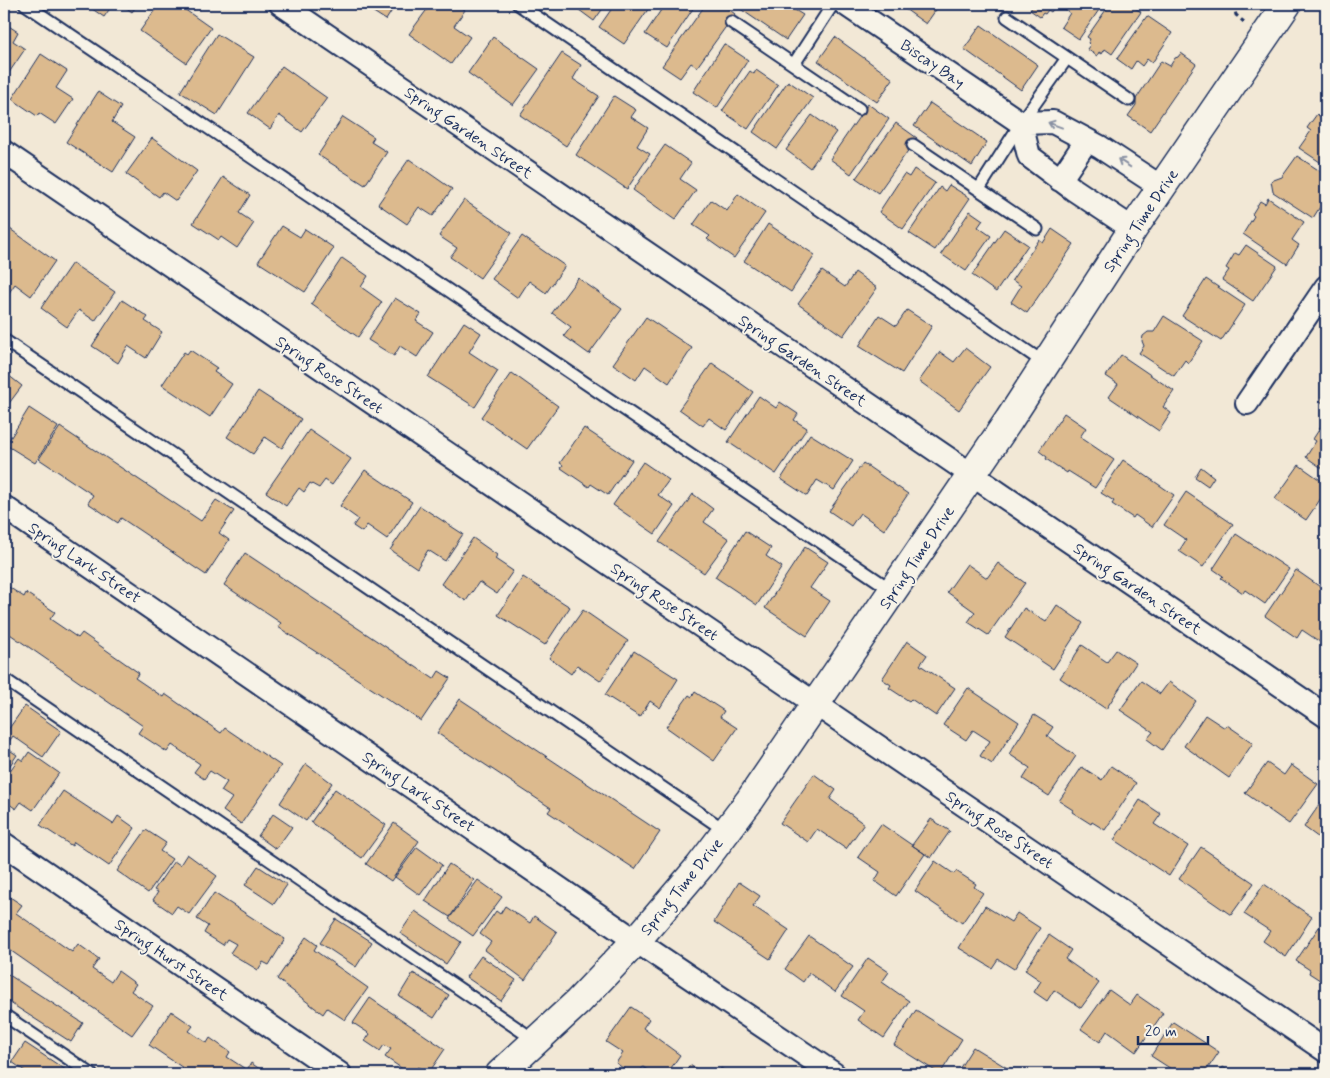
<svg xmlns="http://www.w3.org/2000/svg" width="1330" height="1078" font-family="Mynerve,sans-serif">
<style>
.building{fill:#dcba8e;stroke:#1b2f5e}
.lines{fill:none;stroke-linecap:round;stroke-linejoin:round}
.service-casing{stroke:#1b2f5e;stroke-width:15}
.minor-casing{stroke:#1b2f5e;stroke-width:26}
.tertiary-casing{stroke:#1b2f5e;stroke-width:31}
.path{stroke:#1b2f5e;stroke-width:3;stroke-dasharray:5 4;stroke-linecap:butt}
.service{stroke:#f7f3e8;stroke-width:11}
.minor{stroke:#f7f3e8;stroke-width:22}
.tertiary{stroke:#f7f3e8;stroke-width:28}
.oneway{stroke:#8991a3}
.labels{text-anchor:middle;stroke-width:4;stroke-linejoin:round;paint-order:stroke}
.street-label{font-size:16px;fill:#1b2f5e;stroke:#f7f3e8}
</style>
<rect width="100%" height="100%" fill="#f2e8d6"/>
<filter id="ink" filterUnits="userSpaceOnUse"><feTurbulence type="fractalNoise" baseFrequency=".02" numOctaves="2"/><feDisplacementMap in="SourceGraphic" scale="10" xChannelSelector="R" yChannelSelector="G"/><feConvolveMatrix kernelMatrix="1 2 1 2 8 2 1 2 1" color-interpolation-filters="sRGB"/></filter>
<g filter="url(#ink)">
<!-- building -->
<path class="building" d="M85 4H113L104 17Z
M121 4H138L132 12Z
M159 4H177L211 28 186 63 140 31Z
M361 4H396L386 20Z
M431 4H456L465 10 454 26 470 37 451 64 409 34Z
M571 4H606L594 21Z
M615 4H643L649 8 624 44 599 27Z
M665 4H696L667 48 645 34Z
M706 4H722L735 14 697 67 691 63 680 78 662 66Z
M733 4H785L803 15 786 40Z
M898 4H940L926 24Z
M992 4H1006L1002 10Z
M1032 4H1057L1051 12 1048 10 1045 14 1043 13 1040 17 1030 10 1033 6Z
M1065 4H1103L1079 39 1061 27 1070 13 1063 8Z
M1110 4H1129L1141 12 1112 54 1105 49 1102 54 1099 52 1097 56 1087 49 1090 45 1088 43 1090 39 1087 37Z
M1147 16 1172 33 1152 63 1147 59 1142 66 1136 61 1131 69 1117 59Z
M4 23 18 32 13 41 25 49 4 80Z
M981 25 1038 65 1021 90 964 49Z
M217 34 254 57 217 115 180 92Z
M493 37 539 69 513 105 468 73Z
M835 37 893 79 877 102 818 61Z
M724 44 748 60 717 108 693 92Z
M562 53 581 65 573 79 599 96 566 146 520 115Z
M1181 53 1196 64 1150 131 1128 116 1136 105V99L1161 61 1170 66 1175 58 1178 57Z
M41 54 67 71 56 88 73 99 56 124 39 113 37 116 12 99Z
M282 66 327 98 302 132 279 115 270 129 248 113Z
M756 70 778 85 748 129 722 111 750 71 754 74Z
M788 81 813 98 777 149 753 132Z
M98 92 121 107 112 122 135 137 113 172 66 142Z
M614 96 636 110 631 117 648 128 637 146 650 154 627 189 576 155Z
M930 103 987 142 972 166 914 126Z
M868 104 889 119 851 174 830 159Z
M1324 111 1326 112V166L1299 148 1311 131 1307 128 1317 114 1320 117Z
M812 115 836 132 810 168 786 150Z
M343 117 374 137 371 142 387 152 365 185 318 155Z
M896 123 917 138 878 193 856 178Z
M152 138 197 171 176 201 163 192 159 197 126 174Z
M665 145 691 163 680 179 696 190 675 220 633 190Z
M1297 156 1326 175V202H1323L1313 218 1273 192 1271 181 1282 177Z
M409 159 452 189 433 216 419 207 407 224 378 204Z
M914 169 935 183 903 229 879 212 904 174 909 177Z
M223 177 250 195 239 213 254 223 237 248 221 237 219 240 193 223Z
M949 185 970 198 935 250 909 233 940 187 945 191Z
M738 194 765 213 734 258 707 239 710 236 693 225 711 200 727 211Z
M1268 198 1304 222 1292 240 1299 245 1287 264 1243 234 1254 216 1252 214 1260 201 1265 204Z
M464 200 512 233 480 278 450 257 457 248 439 236Z
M970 211 983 220 978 227 991 236 966 271 941 254Z
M768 224 815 255 791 292 744 261Z
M282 226 300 237 305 229 334 248 305 292 258 262Z
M10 229 55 261 31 296 15 284 6 297 4 295V238Z
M1004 229 1028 245 996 292 972 275Z
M1052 229 1074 244 1027 313 1011 302 1021 286 1012 280 1039 240 1043 243Z
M522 236 565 266 546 293 529 281 518 298 492 279Z
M1246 245 1277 266 1253 301 1222 280 1229 270 1226 268 1235 253 1239 255Z
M342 258 368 276 361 287 382 302 358 337 311 304Z
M72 263 115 292 95 321 79 310 67 327 41 308Z
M822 271 845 287 855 272 877 288 843 336 798 304Z
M578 278 622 309 589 354 564 336 571 327 552 313Z
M1206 279 1245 305 1221 341 1182 316Z
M395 298 421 314 416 321 433 332 417 357 400 346 394 356 368 340Z
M122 300 148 317 145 321 162 332 146 358 128 346 118 363 92 346Z
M907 310 932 326 902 373 859 346 879 315 896 326Z
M1164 316 1203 341 1188 363 1185 360 1174 376 1139 353 1144 346 1142 341 1143 336 1148 332H1154Z
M646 317 692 348 669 383 645 366 636 380 613 364Z
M464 322 481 333 469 352 498 371 475 407 428 377Z
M965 348 990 367 959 410 919 381 940 352 954 362Z
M190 350 217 368 214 372 232 384 210 417 162 385 184 352 187 354Z
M1121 355 1174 391 1163 407 1171 413 1159 431 1109 397 1118 384 1106 376Z
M712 363 753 392 726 430 709 418 703 426 679 409Z
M512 373 558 406 527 449 481 417Z
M8 375 22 386 4 410V380Z
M1326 390V405L1320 401Z
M258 391 301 419 282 448 265 437 253 454 227 437Z
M759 396 776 408 780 402 798 414 794 420 807 428 776 474 728 442Z
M29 408 58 427 35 463 6 445Z
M1064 413 1086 428 1080 437 1114 460 1095 488 1068 471 1067 473 1046 459 1047 457 1039 451Z
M1326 419V471L1306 457 1316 441 1313 439Z
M60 427 201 521 216 500 234 511 219 533 229 540 206 575 121 518 118 523 88 503 93 495 39 459Z
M584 428 632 460 608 495 591 484 589 487 561 468 563 465 560 463Z
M309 430 351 459 332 485 325 480 319 488 310 483 304 492 299 488 286 506 266 492Z
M810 434 853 461 834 490 817 480 807 496 781 479Z
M1123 460 1174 495 1152 527 1135 515 1133 518 1112 504 1114 501 1101 493Z
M643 462 669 480 658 495 674 506 655 534 613 505Z
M863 463 908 494 884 530 860 513 851 526 829 511Z
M1299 465 1326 484V491L1306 520 1275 499Z
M1201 467 1214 477 1208 486 1195 477Z
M365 470 412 502 387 539 367 525 362 532 353 526 358 519 340 506Z
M1186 492 1233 524 1203 567 1179 551 1186 540 1164 525Z
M693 494 713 509 704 522 729 539 704 573 659 542Z
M420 506 463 534 445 561 428 550 417 568 390 550Z
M745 531 771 548 766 556 782 567 757 605 715 577Z
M1236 534 1289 569 1265 604 1245 590 1243 593 1221 578 1223 576 1213 569Z
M473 538 497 555 495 559 513 571 497 594 479 582 466 601 441 584Z
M805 547 828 562 810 588 830 601 807 636 765 608Z
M245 553 434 679 439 671 450 678 421 721 278 627 281 623 224 585Z
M998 563 1025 583 988 635 968 622 975 612 947 592 967 564 987 578Z
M1296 570 1326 591V646L1302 630 1297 638 1265 616Z
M523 577 570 607 545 645 498 615Z
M4 584 24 597 26 593 55 612 50 619 78 638 82 633 139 673 135 678 163 697 165 694 221 733 225 728 281 766 241 824 223 811 232 798 221 791 227 782 210 771 204 779 194 772 200 764 172 745 167 752 138 733 143 726 4 630Z
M1057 605 1083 623 1053 669 1005 637 1024 608 1046 622Z
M583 610 628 641 600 681 577 665 571 674 549 658Z
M907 641 927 655 920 665 955 688 936 716 911 699 909 701 889 688 891 685 882 679Z
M1082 645 1107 662 1116 650 1136 663 1106 709 1060 678Z
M634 651 678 679 660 708 650 701 640 717 605 695Z
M1141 681 1160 694 1169 682 1196 701 1162 750 1147 739 1153 732 1120 710Z
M968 688 1019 722 992 764 980 756 990 741 973 730 966 740 943 725Z
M695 692 724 711 720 717 737 728 714 761 666 727 689 695 692 697Z
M460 699 660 832 635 869 548 812 551 808 437 733Z
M25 706 61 731 43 757 13 736 5 747 17 755 4 774V733L5 734Z
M1034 715 1053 727 1047 736 1076 756 1049 796 1023 779 1030 768 1009 754Z
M1205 715 1225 728 1227 725 1253 743 1229 778 1184 746Z
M29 752 59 773 33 810 21 802 16 809 4 800V779L19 758 23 761Z
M1267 763 1284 775 1291 765 1318 784 1289 824 1245 793Z
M306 764 332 783 306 821 280 803Z
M1111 766 1136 783 1105 830 1092 822 1091 824 1072 812 1073 810 1059 801 1082 767 1102 780Z
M814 774 836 790 830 799 864 824 846 849 817 829 808 842 780 823Z
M335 789 386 825 362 858 311 822Z
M63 791 113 824 118 816 135 828 109 866 74 842 72 846 40 825Z
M1326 795V843L1304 827Z
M1140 800 1161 814 1154 824 1188 846 1169 876 1114 840Z
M273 814 292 827 276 849 258 836Z
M931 819 950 831 931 858 912 845Z
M394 823 419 841 391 881 366 864Z
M881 824 925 854 896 896 875 881 880 872 858 857Z
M146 830 166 843 160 851 172 859 148 893 117 871Z
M417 847 442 865 420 895 395 877Z
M1201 847 1254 883 1231 915 1179 879Z
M187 854 217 876 189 914 177 906 172 913 153 900 158 892 154 890 174 861 180 865Z
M935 861 954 874 956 871 976 884 974 887 983 893 962 923 915 891Z
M449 864 474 880 450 917 425 901Z
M258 866 287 885 274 904 245 885Z
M478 880 502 897 473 936 449 919Z
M739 882 760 896 753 906 789 930 770 959 714 922Z
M1264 884 1312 917 1286 957 1263 941 1270 931 1244 914Z
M4 893 22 905 16 913 72 952 78 944 99 959 92 969 111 982 118 971 136 984 131 991 153 1006 132 1035 4 946Z
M214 893 285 939 269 965 263 962 258 970 230 953 236 944 227 939 223 945 204 933 208 926 197 919Z
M505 906 530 923 534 916 557 932 525 980 485 950 491 942 480 934 496 911 500 914Z
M985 906 1011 922 1017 913 1040 928 1014 969 998 959 992 968 959 948Z
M415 911 461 942 446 964 400 933Z
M336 919 372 942 356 967 320 943Z
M1319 927 1326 932V984L1309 973 1310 970 1296 961Z
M1049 935 1071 950 1065 959 1099 983 1081 1008 1054 990 1047 1001 1034 992 1041 981 1025 970Z
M809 936 853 967 835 992 809 973 803 982 785 969Z
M306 937 317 945 314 950 368 988 345 1020 327 1008 323 1014 277 979Z
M481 956 516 980 501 1001 466 977Z
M868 958 889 972 882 982 909 1001 884 1038 858 1020 864 1011 842 996Z
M6 973 83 1023 71 1042 4 999V976Z
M413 973 449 995 434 1018 399 996Z
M1109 990 1130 1005 1137 995 1163 1013 1136 1052 1107 1031 1100 1042 1081 1029Z
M370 998 445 1049 428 1074 418 1067 413 1074H410L385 1057 391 1049 384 1045 380 1051 365 1041 370 1034 353 1023Z
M631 1007 649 1019 643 1028 680 1055 667 1074H654L643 1067 638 1074H631L616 1063 623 1053 606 1042Z
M916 1010 962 1039 940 1074 894 1045Z
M171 1011 193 1026 189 1031 207 1043 210 1038 230 1052 227 1057 247 1070 251 1063 267 1074H192L149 1045Z
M1173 1022 1219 1052 1204 1074H1179L1151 1056Z
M25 1043 72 1074H29L12 1062Z
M973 1047 1017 1074H956Z
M690 1065 703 1074H684Z
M1223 1067 1233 1074H1218Z
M721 1068 730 1074H717Z"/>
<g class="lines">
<!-- service casing -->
<g class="service-casing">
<path id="service" d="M25 4 893 591
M518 4 1046 364
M1007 17 1129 100
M731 22 859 109
M794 64 833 4
M913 145 1037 229
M979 189 1021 123 1067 58
M4 340 726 831
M4 679 536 1041
M4 1015 91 1074"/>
</g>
<!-- minor casing -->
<g class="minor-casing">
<path id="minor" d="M281 4 1326 716
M845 4 1021 123 1053 122 1100 147 1161 187
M1021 123 1029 156 1073 189 1133 229
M4 152 1326 1051
M1060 180 1087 140
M1247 403 1326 287
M4 507 636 941 834 1074
M4 844 340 1074"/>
</g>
<!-- tertiary casing -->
<g class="tertiary-casing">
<path id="tertiary" d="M500 1074 578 1002 636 941 700 866 750 800 1009 420 1133 229 1287 4"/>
</g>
<!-- path -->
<path class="path" d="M1233 4 1236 15 1244 22"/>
<!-- service -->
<use href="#service" class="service"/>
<!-- minor -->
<use href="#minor" class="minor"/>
<!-- tertiary -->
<use href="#tertiary" class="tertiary"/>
</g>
<!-- one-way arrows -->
<defs><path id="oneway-shaft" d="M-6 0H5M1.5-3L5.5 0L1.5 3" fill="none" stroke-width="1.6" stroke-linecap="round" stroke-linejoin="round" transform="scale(1.25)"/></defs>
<g class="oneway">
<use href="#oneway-shaft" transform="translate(1055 125) rotate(-160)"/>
<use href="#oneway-shaft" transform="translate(1124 163) rotate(-147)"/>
</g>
</g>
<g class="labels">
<!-- street labels -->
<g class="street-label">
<text transform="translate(933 63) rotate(34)" y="6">Biscay Bay</text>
<text transform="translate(469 132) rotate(34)" y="6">Spring Garden Street</text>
<text transform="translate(1140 220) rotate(-56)" y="6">Spring Time Drive</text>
<text transform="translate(803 360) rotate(34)" y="6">Spring Garden Street</text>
<text transform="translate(330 374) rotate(34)" y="6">Spring Rose Street</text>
<text transform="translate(916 557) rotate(-56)" y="6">Spring Time Drive</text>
<text transform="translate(85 562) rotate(34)" y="6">Spring Lark Street</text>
<text transform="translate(1138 588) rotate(34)" y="6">Spring Garden Street</text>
<text transform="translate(665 601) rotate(34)" y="6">Spring Rose Street</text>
<text transform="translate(419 791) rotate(34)" y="6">Spring Lark Street</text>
<text transform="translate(1000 829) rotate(34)" y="6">Spring Rose Street</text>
<text transform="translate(681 886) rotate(-51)" y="6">Spring Time Drive</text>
<text transform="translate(172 959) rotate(34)" y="6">Spring Hurst Street</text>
</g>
</g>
<!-- margin -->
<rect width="1330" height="1078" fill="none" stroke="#f7f3e8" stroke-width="20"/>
<rect x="10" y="10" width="1310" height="1058" fill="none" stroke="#1b2f5e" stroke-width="2" filter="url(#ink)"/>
<!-- scale -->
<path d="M1138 1036v8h70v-8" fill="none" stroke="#1b2f5e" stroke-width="2.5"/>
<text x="1145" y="1036" font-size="15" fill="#1b2f5e" stroke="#f7f3e8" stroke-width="4" paint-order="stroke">20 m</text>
</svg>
